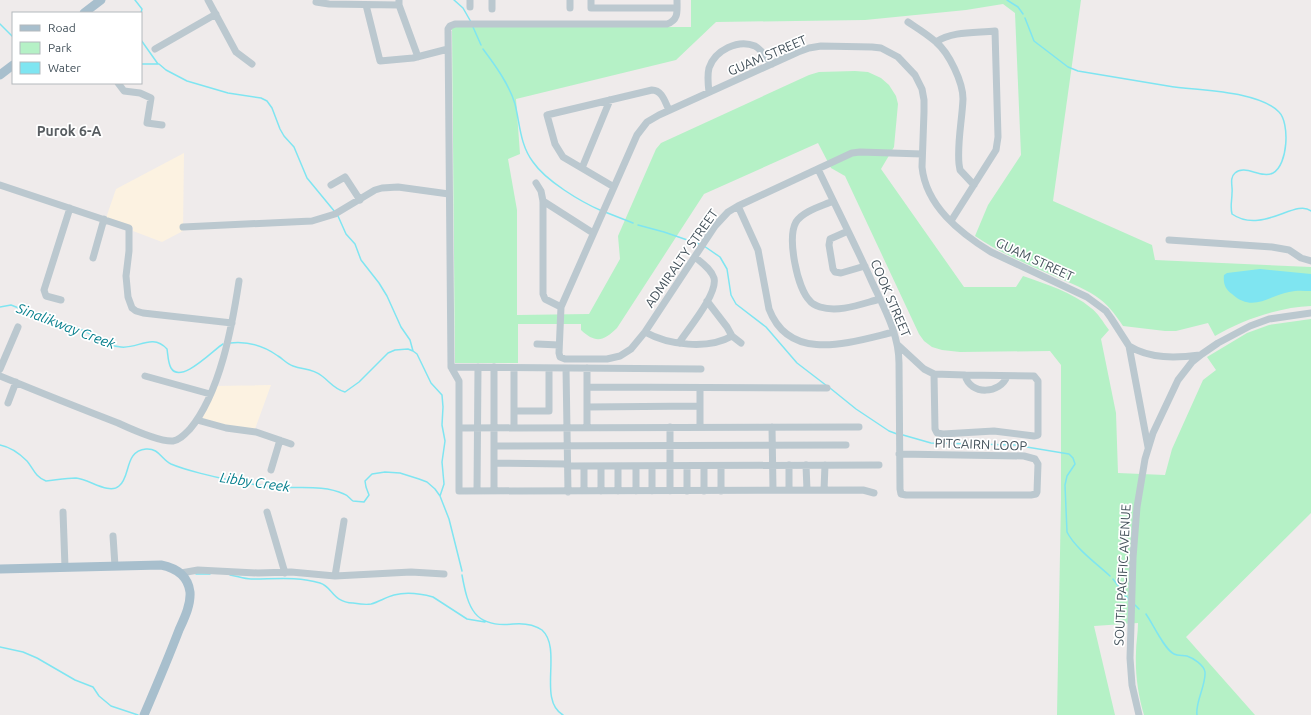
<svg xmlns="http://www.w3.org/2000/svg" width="1311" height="715" font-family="Ubuntu,sans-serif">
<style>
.commercial{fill:#fcf2e1}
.green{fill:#b5f1c6}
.water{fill:#7fe5f1}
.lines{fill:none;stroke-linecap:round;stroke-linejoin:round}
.stream{stroke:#7fe5f1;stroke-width:1.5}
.minor{stroke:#bbc8cf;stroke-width:7}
.major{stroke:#a8bfcd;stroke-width:9}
.labels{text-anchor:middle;stroke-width:3.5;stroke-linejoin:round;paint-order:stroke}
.street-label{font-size:13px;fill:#43515a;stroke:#fff}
.neighbourhood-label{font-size:14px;font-weight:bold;fill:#585d61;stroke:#fff}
.water-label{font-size:14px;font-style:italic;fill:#067f8d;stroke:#fff}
</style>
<rect width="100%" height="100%" fill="#efebeb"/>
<!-- commercial -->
<path class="commercial" d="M184 153 183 231 162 242 133 231V227L106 218 116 189Z
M271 385 255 429H241L202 420 215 386Z"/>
<!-- green -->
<path class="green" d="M691 0H1081L1053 201 1152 245 1155 260 1311 267V306C1280 307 1242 320 1215 336L1208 323 1176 331H1165L1123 326C1117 317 1110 307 1101 300 1087 289 1070 283 1054 276 1027 264 1000 253 975 236L988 205 1021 155 1015 13 1003 4 966 10 865 20 716 22 676 60 516 99 520 154 508 159 517 210V315L589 314 620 259 618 236 656 149 661 143 809 75 819 72 855 71 868 72 881 78 889 85 896 96 898 104 894 147 881 169 964 287H1016L1023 276C1046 284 1072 292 1091 308 1098 313 1103 322 1109 330L1101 339 1116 413 1118 473 1165 475 1172 449 1203 380 1216 370 1207 357 1247 333 1269 325 1311 319V513L1186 637 1255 715H1144C1138 695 1135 673 1136 652 1136 643 1138 633 1138 623L1094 626 1115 715H1057L1061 500V365L1050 351 960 352 942 350 932 347 924 341 919 334 845 176 831 168 818 143 704 194 617 328C603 342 595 343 581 330V324H518V363H455L452 27H691Z"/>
<!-- water -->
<path class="water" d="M1260 269 1311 274V291C1304 291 1297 290 1289 292 1268 296 1253 313 1232 294 1225 289 1223 283 1224 275L1227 273Z"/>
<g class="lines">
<!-- stream -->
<path class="stream" d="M135 0 142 9 141 13
M454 0 463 8 471 22
M1007 0 1018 7 1023 14
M1025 18 1034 41 1068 67 1078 71C1108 76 1138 81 1168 86 1198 91 1258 90 1279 112 1290 123 1288 165 1273 173 1261 179 1245 164 1235 173 1229 178 1233 187 1232 193 1232 201 1230 206 1232 214 1262 235 1296 198 1311 211
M0 24 13 37
M473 27 481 45
M141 40 158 64
M483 49C495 65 509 84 515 104 520 124 520 145 533 162 546 181 581 202 602 211
M141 64H159L166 70 187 81 228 93 261 98 267 101 272 108 280 129 284 136 294 147 307 178 335 212
M605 212 633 223
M338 216 346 234 355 244 361 260 379 283 387 296 401 327 410 340 413 351
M638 225 664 232 699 244
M704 246 720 257 727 269 731 295 736 304 766 327 797 363 827 386
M0 307 11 305C23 309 34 317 47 321 59 324 71 325 82 330 96 336 106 346 121 347 138 349 152 333 167 349 168 355 168 363 171 368 181 385 214 349 223 344
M230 343C247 341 264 346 278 356 283 359 287 364 293 366 304 370 312 368 322 376 330 382 334 389 345 392L359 382 388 353 395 350 408 349 413 351 417 354 431 383 442 395 443 407 442 425 445 441 442 462 444 484 440 496
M830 388 856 409 889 431 897 434
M903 435 931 443 1015 445 1069 454 1073 458 1075 464 1067 476 1065 485 1067 532C1075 548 1097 564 1110 576
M0 445C10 447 19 453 27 461 33 468 35 477 46 481 56 480 66 478 76 478 89 479 109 495 119 486 131 477 124 451 146 449 159 448 161 459 171 464 185 470 214 477 230 480 244 483 260 486 275 487 297 489 323 484 344 494 348 495 350 499 353 501L364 502 369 495 366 487 365 481 372 474 385 472 400 473 419 479 427 482 435 489 440 496 449 519 462 571
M196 574H210
M230 575C237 576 244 579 251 579 275 579 297 576 320 583 333 587 332 602 353 603 359 604 366 605 371 604 379 602 386 597 394 595 406 592 422 594 433 597L467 619 485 622
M462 575C468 608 474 628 513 624 523 623 533 624 542 630 563 649 537 700 563 715
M1113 579 1129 600
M1135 605 1139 609
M1146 614C1153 624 1164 649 1174 654 1178 656 1183 655 1187 656 1193 658 1204 665 1205 672 1206 686 1195 702 1197 715
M0 647 23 652 37 658 75 680 93 687 99 696 111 706 138 715"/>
<!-- minor -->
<path class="minor" d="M208 0 236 52 252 64
M399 0V5L418 57
M492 0V9
M591 0V8H677
M677 0C677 11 679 20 667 24H455L450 26 448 29 451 367 459 381V491L863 490 874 493
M316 2 329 4 399 5
M366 5 380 61 413 58 448 49
M470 7V0
M570 8V0
M908 22C917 28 927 34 936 42 949 53 963 82 963 99 962 121 957 143 959 164L960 170 974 185
M936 42C952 31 976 33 995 31L998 137 996 150 951 221
M155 49 216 14
M118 83 124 91 140 93 151 98 147 123 162 125
M709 92C708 84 707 76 709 68 715 50 738 39 755 46 762 50 767 58 772 64
M922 154 860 152 852 153 738 206 728 212 715 226 645 332 631 349 620 356 607 359H565L560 357 559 353 561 307 637 135 647 122 659 115 798 52 809 48 821 46 872 47 881 48 898 57 915 75 922 89 924 100V112L922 167C926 206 960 233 991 252L1087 297 1106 311 1111 318 1129 346 1148 447
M582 168 610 100
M818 169C836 207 855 244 872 282 884 308 899 334 899 363L900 489 901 494 906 495H1031L1036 494 1037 492 1038 464 1035 459 1024 456 899 454
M536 183 541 191 543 201V294L545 299 561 307
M0 185 129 228V251L126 276 128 297 132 308 136 311 143 313 232 323
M331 185 345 177 360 200
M614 187 563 157 555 144 547 115 652 90C662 90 665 102 669 110
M543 201 593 233
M833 201C822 206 803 211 796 222 787 238 797 288 810 301 812 304 817 306 820 307 839 313 861 304 880 299
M738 206 758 250 769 309C790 364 851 342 894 332
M183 227 312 221 335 214 375 190 382 188 398 187 449 194
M848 231 830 239 829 245 833 269 835 272 841 273 865 266
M1169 240 1272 247 1289 250 1301 258 1311 261
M93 258 104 219
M61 300 46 296 44 290 70 208
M707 301 727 327 732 336 741 343
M645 332C668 345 708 350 732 336
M679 343C688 329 718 294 714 278 711 269 702 263 695 257
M537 344 559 345
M898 345 924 369 934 374 965 375 1034 376 1038 381V435L1034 436 994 431 943 434 937 433 935 429 934 374
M1129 346C1150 359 1176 358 1200 355
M451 367 701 369
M494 367V491
M514 368V428
M566 368 568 492
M0 369 18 327
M965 375C970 396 1001 394 1007 376
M0 376C39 392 79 408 118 423 131 429 160 442 173 441 180 440 185 434 190 429 220 393 232 327 239 281
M145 376 210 394
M587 387 827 388
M700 388V427
M8 403 16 382
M587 407 700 406
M514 411H549V368
M197 420 226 428 256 432 291 444
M587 427V368
M670 427V491
M772 427 773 490
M459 428 859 427
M494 446 846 445
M495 463 567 464
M789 465V490
M806 465 807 490
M567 466 879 465
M584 466V491
M601 466V491
M618 466V491
M636 466V491
M652 466V491
M704 466V491
M721 466V491
M271 470 280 440
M824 490 825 465
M477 491 478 367
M687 491V466
M63 512 65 567
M267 512 285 573
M113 536 115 566
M181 573 198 570 258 573 291 572 335 576 411 572 444 574
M335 576 344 521
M1139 715 1132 685 1130 658 1133 558 1137 507 1145 459 1153 433 1178 380 1192 362 1202 354 1218 343 1250 326 1269 319 1311 313"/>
<!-- major -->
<path class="major" d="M84 13 101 0
M0 75 13 65
M0 569 161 565C176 568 188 576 190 592 191 605 184 619 179 630 168 659 156 687 144 715"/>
</g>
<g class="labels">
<!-- street labels -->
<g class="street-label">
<text transform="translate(767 55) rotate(-23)" y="5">GUAM STREET</text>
<text transform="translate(681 258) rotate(-55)" y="5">ADMIRALTY STREET</text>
<text transform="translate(1035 259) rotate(25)" y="5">GUAM STREET</text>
<text transform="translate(891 298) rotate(67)" y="5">COOK STREET</text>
<text transform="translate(981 444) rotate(2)" y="5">PITCAIRN LOOP</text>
<text transform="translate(1122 575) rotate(-87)" y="5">SOUTH PACIFIC AVENUE</text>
</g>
<!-- neighbourhood labels -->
<g class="neighbourhood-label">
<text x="69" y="136">Purok 6-A</text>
</g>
<!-- water labels -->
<g class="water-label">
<text transform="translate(66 326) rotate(21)" y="5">Sinalikway Creek</text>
<text transform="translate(255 482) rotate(8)" y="5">Libby Creek</text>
</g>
</g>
<!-- legend -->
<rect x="12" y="12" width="130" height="72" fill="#ffffff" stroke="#b4b9bd"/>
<rect x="20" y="25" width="20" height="6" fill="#a8bfcd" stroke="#b4b9bd"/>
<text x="48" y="32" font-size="12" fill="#43515a">Road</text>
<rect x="20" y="42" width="20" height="12" fill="#b5f1c6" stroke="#b4b9bd"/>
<text x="48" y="52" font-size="12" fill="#43515a">Park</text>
<rect x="20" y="62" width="20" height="12" fill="#7fe5f1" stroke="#b4b9bd"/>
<text x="48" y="72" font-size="12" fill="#43515a">Water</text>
</svg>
